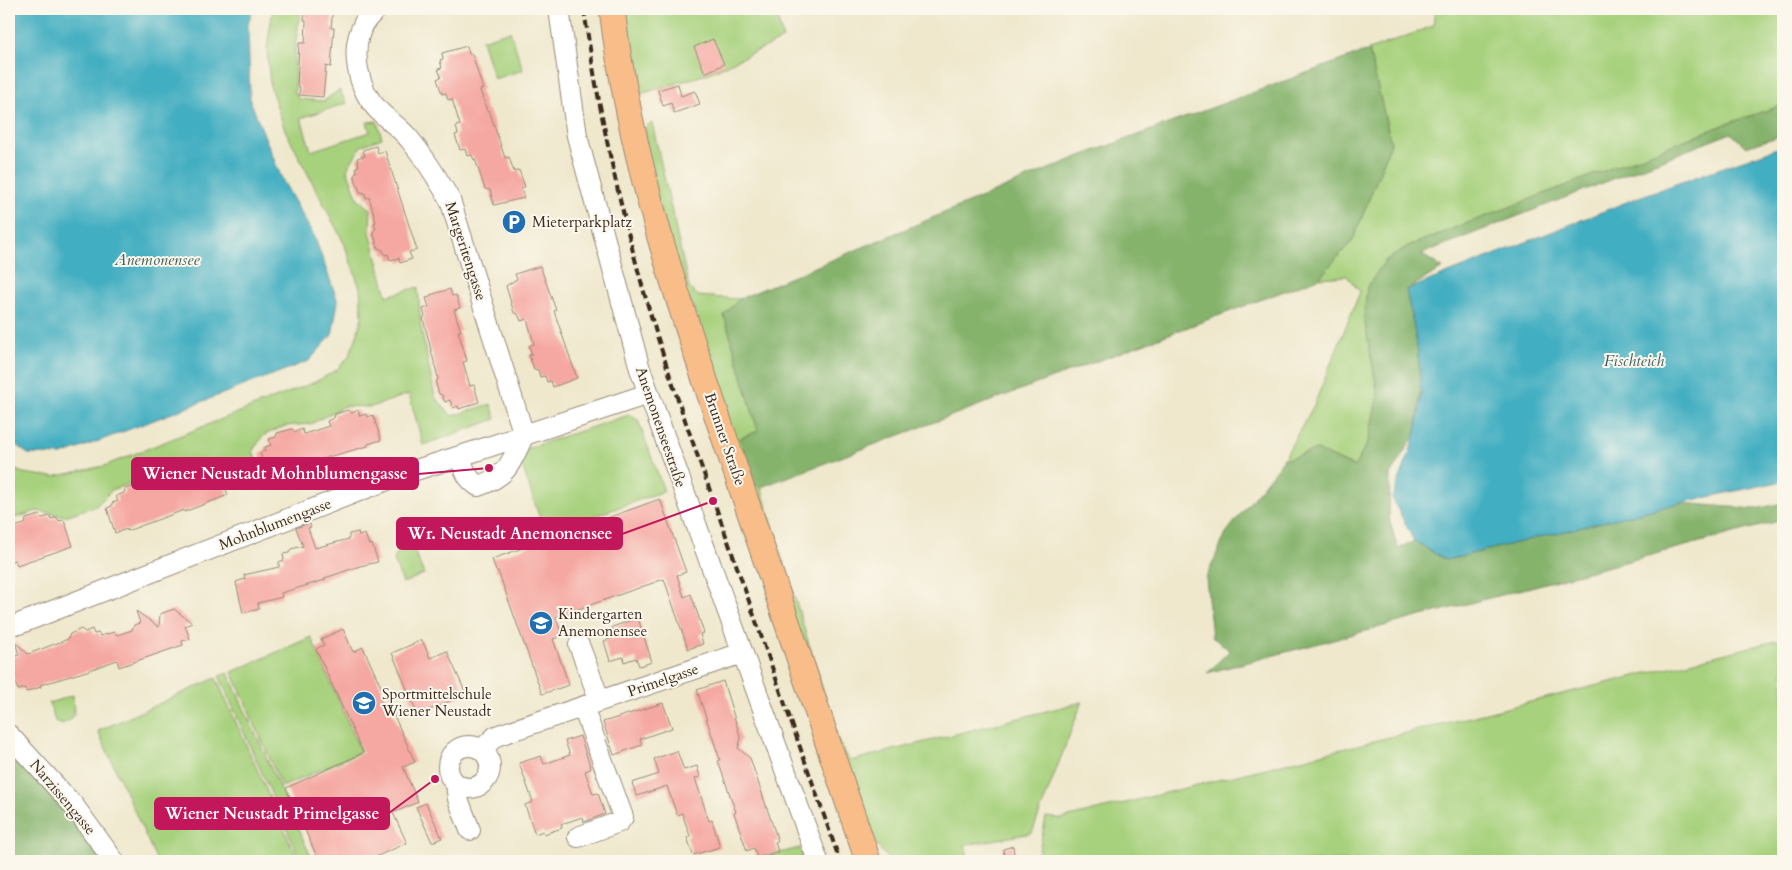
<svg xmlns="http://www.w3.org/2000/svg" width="1792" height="870" font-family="Cardo,serif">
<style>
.green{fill:#a7d17d;stroke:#717e4e}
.forest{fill:#85b36c;stroke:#606e45}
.water{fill:#42aec1;stroke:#3e6c70}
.building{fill:#f5a7a1}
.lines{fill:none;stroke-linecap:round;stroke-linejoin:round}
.minor-casing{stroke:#958976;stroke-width:22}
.major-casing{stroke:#958976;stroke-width:27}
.minor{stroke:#fff;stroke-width:20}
.major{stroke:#f8bd89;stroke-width:25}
.rail{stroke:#3b2a1e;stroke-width:4;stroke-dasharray:8 4;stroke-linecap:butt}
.labels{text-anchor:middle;stroke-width:4;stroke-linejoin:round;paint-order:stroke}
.poi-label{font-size:15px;fill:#3b2a1e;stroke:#fbf7ec;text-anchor:start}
.street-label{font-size:15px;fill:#3b2a1e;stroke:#fbf7ec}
.water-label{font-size:16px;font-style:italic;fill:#3e5f5f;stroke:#fbf7ec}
.leader{fill:none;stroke:#c2185b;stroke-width:2}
.callout-dot{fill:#c2185b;stroke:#fbf7ec;stroke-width:2}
.callout{fill:#c2185b;stroke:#c2185b;stroke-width:2}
.callout-label{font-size:16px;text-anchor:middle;font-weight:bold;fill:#fff}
</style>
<rect width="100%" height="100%" fill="#fbf7ec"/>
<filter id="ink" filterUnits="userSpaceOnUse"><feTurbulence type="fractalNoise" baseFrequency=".02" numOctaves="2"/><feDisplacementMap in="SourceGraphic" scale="10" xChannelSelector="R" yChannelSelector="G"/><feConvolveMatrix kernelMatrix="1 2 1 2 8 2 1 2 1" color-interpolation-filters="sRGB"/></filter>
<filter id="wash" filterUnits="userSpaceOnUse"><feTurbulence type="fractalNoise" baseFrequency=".0096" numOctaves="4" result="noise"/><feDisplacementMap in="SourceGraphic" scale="20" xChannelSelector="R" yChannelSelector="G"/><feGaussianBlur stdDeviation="1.12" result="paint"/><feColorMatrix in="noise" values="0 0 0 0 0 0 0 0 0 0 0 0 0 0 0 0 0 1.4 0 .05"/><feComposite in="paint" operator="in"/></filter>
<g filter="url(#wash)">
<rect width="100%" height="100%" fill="#efe8cd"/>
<!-- green -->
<path class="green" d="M273 9H301L295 47V93L299 99 324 101 339 90 347 103 301 118 311 151 370 132 367 122 377 121 382 138 361 146 347 169 358 199 371 209 370 232 387 296 418 287 421 328 435 397 452 416 491 404 496 419 423 445 409 394 371 407 344 406 311 424 285 426 264 435 253 450 256 460 219 471 217 464 194 462 172 469 161 484 138 482 113 489 96 506 65 516 37 511 9 520V467L23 473 53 477 104 466 315 382 335 371 348 358 356 339 362 317 360 288 344 243 285 130 270 86 267 48Z
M621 9H775L783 39 707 74 640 94 628 63Z
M1435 9H1783V105L1729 123 1408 246 1385 261 1367 287 1364 318 1378 395 1368 442 1355 467 1317 450 1283 460 1314 405 1360 292 1347 276 1319 278 1353 240 1391 143 1369 50 1433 26Z
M510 31 523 70 494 79 482 40Z
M652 123 689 288 698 296 739 299 724 315 758 431 741 438 753 484 761 487 839 743 850 761 1082 702 1032 833 965 845 969 861H891L880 850 864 826 701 347 698 318 681 286 644 150 646 126Z
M629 415 638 420 664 491 545 534 521 462 525 449Z
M413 548 424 574 403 583 394 561 396 554Z
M311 637 361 752 282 787 232 672Z
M1783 639V861H1037L1046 817 1061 819Z
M228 673 313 861H301L219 676Z
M216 678 297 858 290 861H157L98 731Z
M73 695 74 715 70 720 62 724 55 721 49 703Z
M800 848 804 861H746Z"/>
<!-- forest -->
<path class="forest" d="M1369 50 1391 143 1353 240 1319 278 761 487 753 484 740 438 758 431 724 315 739 299 1075 158Z
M1783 105V135L1746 147 1731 133 1421 254 1443 268 1406 290 1416 336 1421 386 1416 432 1390 475 1389 519 1398 549 1414 541 1446 560 1680 503 1755 509 1783 503V520L1207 673 1230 650 1212 637 1206 578 1226 533 1283 460 1317 450 1354 467 1368 442 1378 395 1364 318 1367 287 1385 261 1408 246 1729 123Z
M9 743 109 861H9Z"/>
<!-- water -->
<path class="water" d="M9 9H253L248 23 250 100 282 179 315 238 338 302 332 335 309 361 62 455 28 454 9 440Z
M1783 146V481L1680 503 1446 560 1414 541 1392 498C1400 477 1410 454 1416 432 1427 385 1416 336 1406 290L1639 197Z"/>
<g id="blocks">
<!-- building -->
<path class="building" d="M305 9H333L331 28H334L331 67 326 66 323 97 299 95 300 87 297 86 299 43H305L306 20H304Z
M713 39 724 64 705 73 694 47Z
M467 46 469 54H472L483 89 480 90 487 111 489 110 505 158 509 157 514 172 519 170 525 187 521 188 524 198 494 205 490 190 485 189 475 159 474 160 472 155 467 156 465 149 460 150 455 135 458 134 456 126 460 125 452 99 448 100 446 93 442 94 437 79 441 77 438 69 442 68 440 60 443 59 442 53Z
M678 84 681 96 695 91 700 104 674 113 671 103 663 106 658 90Z
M376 146 378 153 385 151 417 250 409 252 412 259 400 263 399 258 390 260 388 254 385 255 383 250 378 248 373 232 376 228 374 223 376 222 369 197 366 198 365 193 360 192 354 175 357 172 356 167 359 166 357 158 365 156 363 150Z
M540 266 556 310 554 311 577 378 553 387 551 381 547 382 545 376 540 377 538 370 534 369 529 355 532 354 529 346 534 344 527 319 521 321 518 314 514 313 506 286 517 279 515 274Z
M450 289 452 296 456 295 460 308 454 310 461 331H458L467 361 463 362 470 386 474 385 479 402 459 409 458 406 453 408 450 400 445 402 442 395 439 394 436 384 438 378 423 318 425 316 423 309 429 307 426 298 430 297V295Z
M348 410 352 413 358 410 360 416 366 414 367 417 373 415 381 440 368 444V446L314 461V464L267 477 260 452 265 451V447L271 445 269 439 276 437 277 433 292 429 295 432 302 429 304 434 329 426 327 421 334 418 335 414Z
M195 466 199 469 206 466 207 472 214 470 215 473 220 472 228 495 184 512V510L127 531V529L115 533 107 508 112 506V503L118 501 116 496 124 493 125 489 139 485 141 487 149 485 151 488 176 483 173 477 181 474 182 470Z
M660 499 686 572 677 575 684 597 691 594 704 633 700 634 703 644 688 649 664 579 556 617 562 636 553 639 569 685 542 694 498 571H496L492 559Z
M39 515 42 518 50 516 51 519 57 517 59 521 64 520 73 546 17 565 15 560 9 562V528L25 524 26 519Z
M309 523 311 527 308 528 315 548 349 539V534L358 532 359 536 365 534 369 545 372 544 378 562 360 566 325 578V580L281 593 282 597 258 603 259 609 243 613 236 582 245 579 244 575 279 567V562L284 560 283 554 289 553 291 549 303 546 296 528Z
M174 609 192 623 185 626 190 639 182 641 183 645 119 667 117 660 87 671 40 685 41 687 26 692 25 688 18 690 13 677 9 679V668L11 658 19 655 15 642 28 654 68 639 70 634 81 629 85 632 92 629 94 634 99 633 100 636 114 632 117 635 132 630 134 625 140 623 136 611 159 627 160 614Z
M638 618 652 662 639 666 636 658 624 662 623 657 610 661 604 641 616 637 612 627Z
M343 629 353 652 363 647 415 762 403 767 418 802 393 813 407 843 366 861H319L286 788 363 753 316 649 324 645 321 639Z
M422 640 430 658 447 651 466 694 418 715 392 653Z
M723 681 741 739 738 748 750 758 778 841 775 842 778 852 757 858 754 848 747 851 734 813 736 812 718 761 720 760 697 690Z
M663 703 672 728 640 739 642 745 614 755 603 722Z
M580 736 591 769 585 771 593 794 598 793 605 814 584 822 583 817 561 824 562 828 544 834 543 831 535 834 525 805 533 802 519 763 541 756 544 764 570 755 565 741Z
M677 751 684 770 697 766 700 777 695 778 709 821 712 820 720 847 693 855 687 837 690 836 682 813 677 815 667 786 637 796 632 783 659 774 654 759Z
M426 803 442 838 432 842 416 807Z
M1013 846 1015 859 1005 861 1003 849Z"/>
</g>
</g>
<g filter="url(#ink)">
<use href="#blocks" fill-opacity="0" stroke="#958976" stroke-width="1"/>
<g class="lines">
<!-- minor casing -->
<g class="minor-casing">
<path id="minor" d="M377 9C373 13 367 18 364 23 349 50 358 90 379 111 389 121 402 129 410 140 426 159 438 179 450 200L524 435
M559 9 577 136 640 369 818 861
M460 456C464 469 466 478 478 486 509 476 511 462 524 435
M19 624 400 475 482 449 648 394
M579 645 600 701
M9 735 74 806 114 861
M448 767a21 21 0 1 1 42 0a21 21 0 1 1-42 0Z
M482 749 496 736 742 653
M456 784 458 799 470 830
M578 837 619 822 623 817 583 707"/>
</g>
<!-- major casing -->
<g class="major-casing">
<path id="major" d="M612 9C630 162 680 308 730 454 776 590 822 726 868 861"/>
</g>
<!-- minor -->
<use href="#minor" class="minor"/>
<!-- major -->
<use href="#major" class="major"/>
<!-- rail -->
<path class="rail" d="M584 9C598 109 620 209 648 306 672 387 701 465 729 544 766 650 803 756 840 861"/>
</g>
</g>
<!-- icons -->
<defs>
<g id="parking-disc" transform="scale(1.25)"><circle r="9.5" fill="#1f6fb2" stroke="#fbf7ec"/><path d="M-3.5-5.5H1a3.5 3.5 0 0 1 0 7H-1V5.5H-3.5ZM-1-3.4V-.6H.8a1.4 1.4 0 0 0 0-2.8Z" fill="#fff"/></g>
<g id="school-disc" transform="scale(1.25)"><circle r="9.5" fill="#1f6fb2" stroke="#fbf7ec"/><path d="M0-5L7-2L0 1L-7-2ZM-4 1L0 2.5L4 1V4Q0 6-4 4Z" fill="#fff"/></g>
</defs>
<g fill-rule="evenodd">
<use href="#parking-disc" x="514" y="222"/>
<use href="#school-disc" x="541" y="623"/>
<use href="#school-disc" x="364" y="703"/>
</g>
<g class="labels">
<!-- poi labels -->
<g class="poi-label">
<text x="532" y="227">Mieterparkplatz</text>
<text x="558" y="619">Kindergarten<tspan x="558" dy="17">Anemonensee</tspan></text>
<text x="382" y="699">Sportmittelschule<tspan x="382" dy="17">Wiener Neustadt</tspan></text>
</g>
<!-- street labels -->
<g class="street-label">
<text transform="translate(466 251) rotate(72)" y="5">Margeritengasse</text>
<text transform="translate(661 427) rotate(71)" y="5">Anemonenseestraße</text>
<text transform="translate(725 439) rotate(71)" y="5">Brunner Straße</text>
<text transform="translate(275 524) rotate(-21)" y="5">Mohnblumengasse</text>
<text transform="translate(663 680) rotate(-19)" y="5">Primelgasse</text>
<text transform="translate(63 797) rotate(50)" y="5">Narzissengasse</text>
</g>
<!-- water labels -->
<g class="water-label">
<text x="157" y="265">Anemonensee</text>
<text x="1634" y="366">Fischteich</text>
</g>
</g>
<!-- callouts -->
<path class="leader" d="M489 468L418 474M713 501L622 534M435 779L389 813"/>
<g class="callout-dot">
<circle cx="489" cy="468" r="5"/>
<circle cx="713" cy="501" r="5"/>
<circle cx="435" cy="779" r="5"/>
</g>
<g class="callout">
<rect x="132" y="458" width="286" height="31" rx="5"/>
<rect x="397" y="518" width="225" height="31" rx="5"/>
<rect x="155" y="798" width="234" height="31" rx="5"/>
</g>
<g class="callout-label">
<text x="275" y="479">Wiener Neustadt Mohnblumengasse</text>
<text x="510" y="539">Wr. Neustadt Anemonensee</text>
<text x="272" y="819">Wiener Neustadt Primelgasse</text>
</g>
<!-- margin -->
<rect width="1792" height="870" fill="none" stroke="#fbf7ec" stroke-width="30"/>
</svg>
